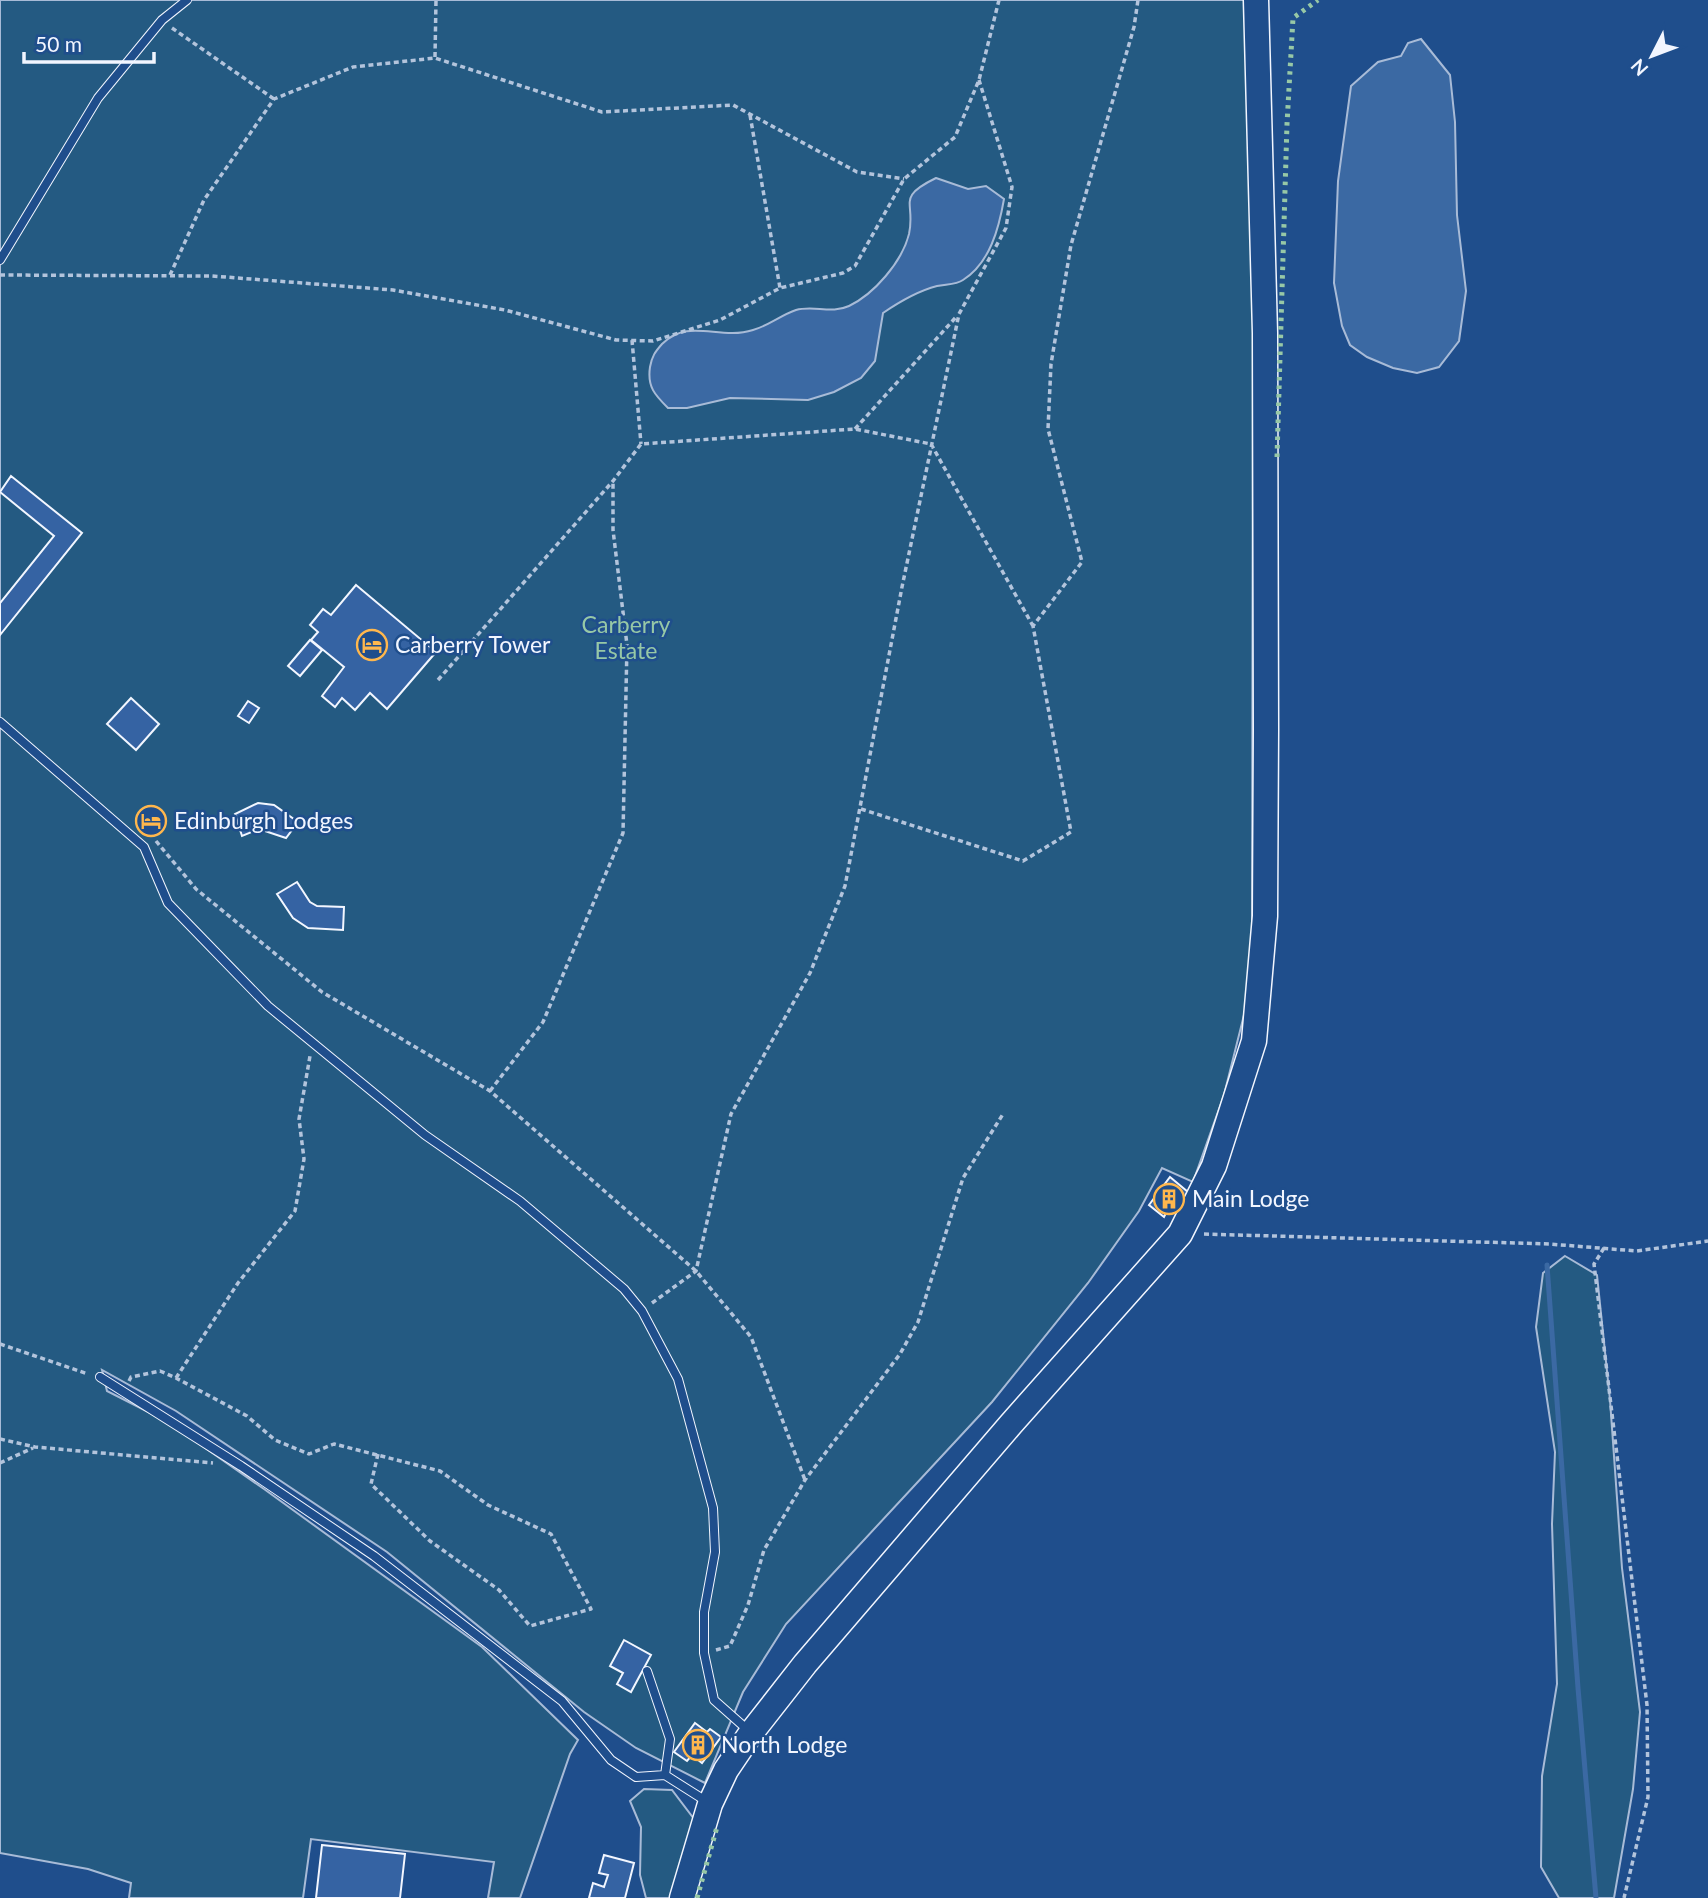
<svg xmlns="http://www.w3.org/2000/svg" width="1708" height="1898" font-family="Lato,sans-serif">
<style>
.green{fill:#245a82;stroke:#a8bbd7;stroke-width:2}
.water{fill:#3b69a3;stroke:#a8bbd7;stroke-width:2}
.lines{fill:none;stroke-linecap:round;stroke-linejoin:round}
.stream{stroke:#3b69a3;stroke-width:5}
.building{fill:#3563a3;stroke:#f2f6ff;stroke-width:2}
.service-casing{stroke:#f2f6ff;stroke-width:10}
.primary-casing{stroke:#f2f6ff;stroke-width:27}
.path{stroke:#b3c4dc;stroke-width:3.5;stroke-dasharray:5 3.5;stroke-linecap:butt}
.service{stroke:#1f4e8c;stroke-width:8}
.primary{stroke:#1f4e8c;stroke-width:24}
.hedge{stroke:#97c8a6;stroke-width:5;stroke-dasharray:3.5 5;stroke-linecap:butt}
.labels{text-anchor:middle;stroke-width:5;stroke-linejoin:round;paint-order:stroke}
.park-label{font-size:23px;fill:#97c8a6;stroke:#1f4e8c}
.poi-label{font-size:23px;fill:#f2f6ff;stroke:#1f4e8c;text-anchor:start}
</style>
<rect width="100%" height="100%" fill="#1f4e8c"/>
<!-- green -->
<path class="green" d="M0 0H1245L1253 318 1252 958 1246 1007 1224 1095 1193 1182 1162 1168 1139 1211 1088 1283 992 1402 786 1624 743 1692 705 1783 636 1748 584 1712 387 1552 176 1411 102 1370 107 1391 168 1422 264 1489 482 1647 578 1740 570 1754 520 1898H488L494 1862 311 1839 303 1898H129L131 1883 88 1869 0 1853Z
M1565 1256 1597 1275 1610 1400 1622 1568 1640 1712 1633 1789 1614 1898H1559L1541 1867 1542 1776 1557 1684 1552 1524 1555 1452 1536 1327 1543 1273Z
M644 1789 672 1790 694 1819 670 1898H646L640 1875 641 1827 630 1801Z"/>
<!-- water -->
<path class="water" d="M1421 39 1450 75 1455 122 1457 215 1466 291 1459 341 1439 367 1417 373 1393 368 1367 357 1350 345 1342 326 1334 283 1338 181 1351 86 1378 62 1401 56 1408 43Z
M936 178 968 189 986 186 1004 199C999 228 990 263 963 280 956 285 945 284 937 286 918 291 899 302 883 313L875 361 861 378 834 392 808 400 730 398 687 408H668C655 395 647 387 650 367 652 356 655 352 662 344 689 317 719 341 753 330 768 326 781 315 796 310 813 305 832 314 849 306 874 294 902 262 909 234 916 202 895 198 936 178Z"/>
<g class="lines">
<!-- stream -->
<path class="stream" d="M1547 1265 1578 1688 1596 1898"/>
</g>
<!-- building -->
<path class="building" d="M11 476 82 533 0 635V603L54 536 0 492Z
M356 585 436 652 387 709 370 693 355 710 342 698 335 707 322 696 344 667 311 640 318 632 310 625 323 609 331 615Z
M310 640 322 650 300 676 288 666Z
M131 698 159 724 136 750 107 724Z
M248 701 259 708 249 723 238 716Z
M258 803 274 805 298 822 286 838 259 829 242 836 235 814Z
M297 882 310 902 317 906 344 907 343 930 308 928 293 918 277 894Z
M1170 1177 1188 1192 1179 1206 1170 1205 1164 1217 1149 1205Z
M624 1640 651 1655 631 1692 617 1684 623 1673 610 1666Z
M695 1723 707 1732 710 1729 721 1737 702 1763 692 1755 687 1761 674 1752Z
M322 1845 405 1854 400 1898H316Z
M604 1855 634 1863 625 1898H589L593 1883 604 1887 608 1875 599 1873Z"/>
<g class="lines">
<!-- service casing -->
<g class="service-casing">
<path id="service" d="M0 260 98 98 162 20 187 0
M0 722 144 847 168 903 268 1006 425 1135 520 1201 624 1289 642 1311 678 1379 713 1508 715 1552 704 1612V1653L714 1700 749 1731
M100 1377 241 1466 374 1556 562 1701 611 1760 636 1777 665 1775 706 1801
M647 1671 670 1739 665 1775"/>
</g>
<!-- primary casing -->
<g class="primary-casing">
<path id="primary" d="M682 1898 710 1804 726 1770 751 1733 805 1664 1011 1424 1180 1234 1214 1166 1254 1041 1265 916 1266 729 1265 333 1256 0"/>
</g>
<!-- path -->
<path class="path" d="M172 28 274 99
M435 57 436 0
M750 115 780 288
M0 275 212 276 393 290 505 310 616 340 653 341 720 320 780 288 843 273 855 266 904 179 955 137 979 80 999 0
M170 275 204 200 274 99 353 67 435 58 602 112 733 105 857 172 904 179
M632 340 641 444
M855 429 957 316
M438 680 613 481 641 444 855 429 931 444 1033 626
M861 809 1023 861 1071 832 1033 626 1082 562 1048 429 1051 364 1071 245 1134 27 1138 0
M156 841 196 889 322 992 490 1091 696 1271 751 1337 805 1480
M490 1091 543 1022 623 833 627 645 613 530V481
M1204 1234 1549 1244 1637 1251 1708 1241
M1604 1248 1594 1264 1647 1705 1648 1797 1624 1898
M652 1303 696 1271 731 1114 810 973 845 886 902 587 959 314 1006 228 1012 187 979 80
M0 1344 88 1374
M176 1378 238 1283 295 1211 304 1159 299 1119 310 1056
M129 1381 131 1377 160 1371 176 1378 247 1416 275 1440 309 1454 334 1444 440 1471 488 1505 551 1534 591 1609 530 1626 499 1590 430 1541 371 1484 378 1454
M0 1439 35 1447 213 1463
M0 1463 33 1448
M716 1650 730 1646 748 1605 764 1550 805 1480 900 1354 918 1322 963 1178 1003 1114"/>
<!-- service -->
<use href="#service" class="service"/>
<!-- primary -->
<use href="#primary" class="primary"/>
<!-- hedge -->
<path class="hedge" d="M1277 457 1287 124 1293 18 1318 0
M697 1898 717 1827"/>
</g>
<!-- icons -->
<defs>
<g id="hotel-ring" transform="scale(1.575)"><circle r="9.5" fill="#1f4e8c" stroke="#ffb74d" stroke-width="1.5"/><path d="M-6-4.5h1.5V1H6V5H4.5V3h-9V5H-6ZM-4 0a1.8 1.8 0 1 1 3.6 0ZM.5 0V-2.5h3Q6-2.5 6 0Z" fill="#ffb74d"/></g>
<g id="building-ring" transform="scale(1.575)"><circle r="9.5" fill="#1f4e8c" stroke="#ffb74d" stroke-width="1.5"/><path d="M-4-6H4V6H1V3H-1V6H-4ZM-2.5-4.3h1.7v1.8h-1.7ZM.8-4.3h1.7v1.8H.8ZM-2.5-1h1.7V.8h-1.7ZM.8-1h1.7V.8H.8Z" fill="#ffb74d"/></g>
</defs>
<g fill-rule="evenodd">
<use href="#hotel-ring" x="372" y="645"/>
<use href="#hotel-ring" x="151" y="821"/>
<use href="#building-ring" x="1169" y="1199"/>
<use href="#building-ring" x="698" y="1745"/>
</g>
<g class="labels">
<!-- park labels -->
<g class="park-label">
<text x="626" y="633">Carberry<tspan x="626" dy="26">Estate</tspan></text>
</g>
<!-- poi labels -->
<g class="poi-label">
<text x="395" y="653">Carberry Tower</text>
<text x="174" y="829">Edinburgh Lodges</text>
<text x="1192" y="1207">Main Lodge</text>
<text x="721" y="1753">North Lodge</text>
</g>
</g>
<!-- north arrow -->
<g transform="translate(1652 56) rotate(228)" stroke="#1f4e8c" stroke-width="5" paint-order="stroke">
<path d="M0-5L12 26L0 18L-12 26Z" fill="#f2f6ff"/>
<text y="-10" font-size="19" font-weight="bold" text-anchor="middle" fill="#f2f6ff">N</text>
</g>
<!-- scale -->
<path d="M24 52v10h130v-10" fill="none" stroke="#f2f6ff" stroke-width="3.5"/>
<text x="35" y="52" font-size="21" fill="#f2f6ff" stroke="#1f4e8c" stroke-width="5" paint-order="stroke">50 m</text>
</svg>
